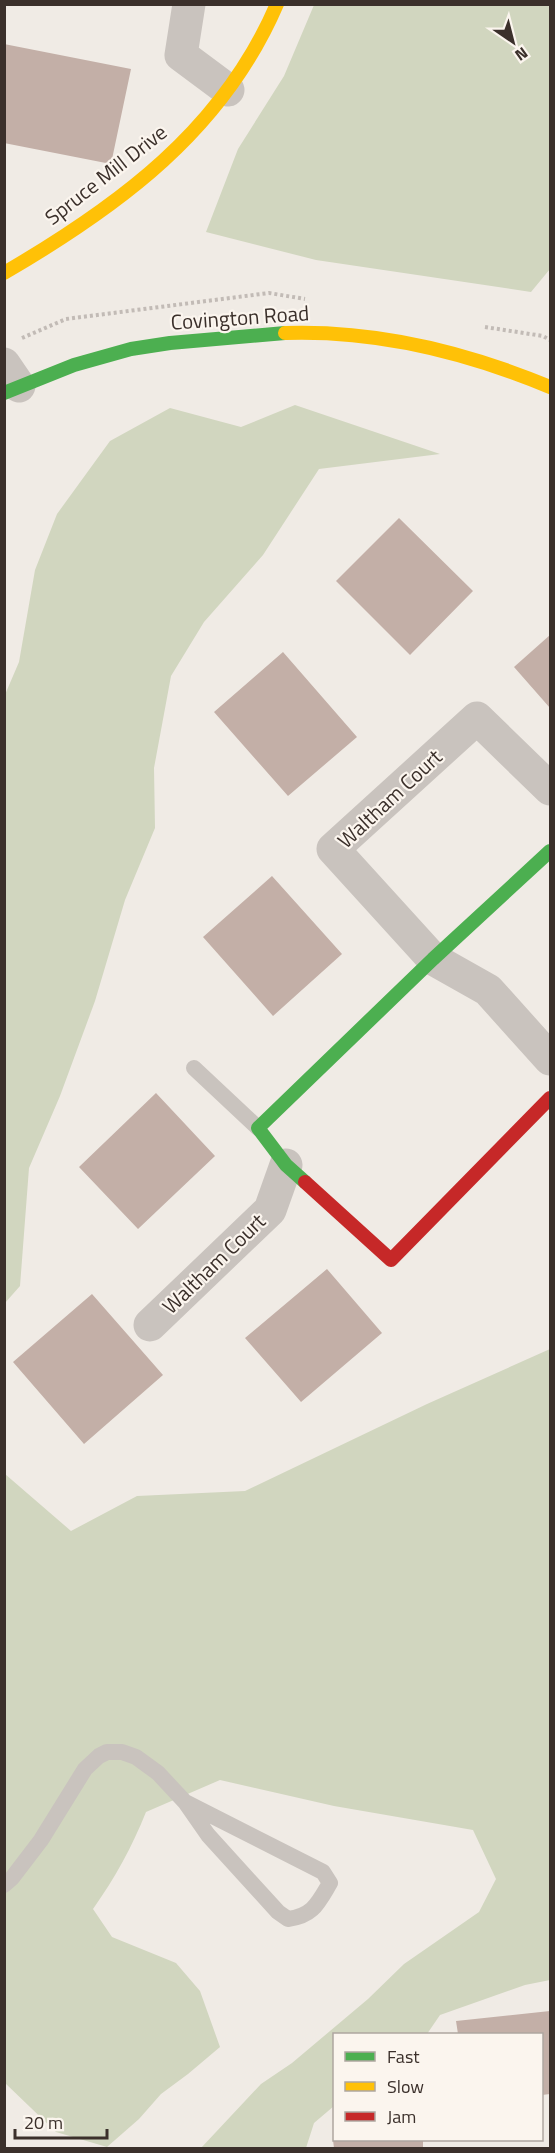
<svg xmlns="http://www.w3.org/2000/svg" width="555" height="2153" font-family="'Titillium Web',sans-serif">
<style>
.green{fill:#d1d6bf}
.building{fill:#c3afa7}
.lines{fill:none;stroke-linecap:round;stroke-linejoin:round}
.path{stroke:#c2bbb6;stroke-width:4;stroke-dasharray:3 3;stroke-linecap:butt}
.lane{stroke:#c9c3be;stroke-width:16}
.street{stroke:#c9c3be;stroke-width:33}
.fast{stroke:#4caf50;stroke-width:14}
.slow{stroke:#ffc107;stroke-width:14}
.jam{stroke:#c62828;stroke-width:14}
.labels{text-anchor:middle;stroke-width:4.5;stroke-linejoin:round;paint-order:stroke}
.street-label{font-size:21px;fill:#3b302b;stroke:#fbf5ee}
</style>
<rect width="100%" height="100%" fill="#f0ebe5"/>
<!-- green -->
<path class="green" d="M314 5H550V269L531 292 316 260 206 232 238 149 284 76Z
M295 405 440 454 319 469 263 555 204 622 171 676 154 768 155 828 125 900 95 1001 60 1096 29 1168 20 1286 5 1303 4 697 19 662 35 570 57 514 110 441 170 408 241 427Z
M550 1349V1980L525 1985 440 2015 427 2034H334V2106L314 2123 306 2148H201L261 2084 292 2063 368 1999 404 1964 479 1912 496 1879 473 1830 334 1806 220 1780 146 1812C132 1847 115 1878 93 1909L112 1937 176 1963 200 1991 220 2047 188 2074 161 2094 139 2119 107 2147 56 2132 5 2083V1474L71 1531 137 1496 245 1491 427 1404Z"/>
<!-- building -->
<path class="building" d="M4 44 131 69 111 164 4 143Z
M399 518 473 591 410 655 336 581Z
M550 635V708L514 667Z
M283 652 357 737 288 796 214 712Z
M272 876 342 954 273 1016 203 937Z
M156 1093 215 1156 138 1229 79 1167Z
M327 1269 382 1333 301 1402 245 1338Z
M92 1294 163 1375 84 1444 13 1362Z
M550 2011V2094L542 2095V2034H458L456 2021Z
M333 2140H423V2148H334Z"/>
<g class="lines">
<!-- path -->
<path class="path" d="M485 327 543 336 550 340
M22 338 66 319 269 293 305 299"/>
<!-- lane -->
<path class="lane" d="M194 1068 258 1128
M4 1885 12 1878 41 1840 85 1769 99 1756 107 1752H122L136 1757 158 1773 185 1802 208 1835 278 1912 288 1919C313 1916 318 1903 330 1883L323 1872 185 1802"/>
<!-- street -->
<path class="street" d="M189 4 181 55 228 90
M4 364 19 386
M550 789 477 718 333 849 433 959 488 990 550 1059
M150 1325 270 1210 286 1165"/>
<!-- fast -->
<path class="fast" d="M4 393 74 365 131 349 170 343 285 333
M305 1182 286 1165 258 1128 433 959 550 851"/>
<!-- slow -->
<path class="slow" d="M4 273C119 206 223 130 277 4
M285 333C376 330 466 352 550 387"/>
<!-- jam -->
<path class="jam" d="M305 1182 391 1260 550 1098"/>
</g>
<g class="labels">
<!-- street labels -->
<g class="street-label">
<text transform="translate(106 175) rotate(-38)" y="7">Spruce Mill Drive</text>
<text transform="translate(240 318) rotate(-4)" y="7">Covington Road</text>
<text transform="translate(390 799) rotate(-43)" y="7">Waltham Court</text>
<text transform="translate(214 1264) rotate(-44)" y="7">Waltham Court</text>
</g>
</g>
<!-- border -->
<rect width="555" height="2153" fill="none" stroke="#3b302b" stroke-width="12"/>
<!-- legend -->
<rect x="333" y="2033" width="210" height="108" fill="#fbf5ee" stroke="#aea6a0" stroke-width="1.5"/>
<rect x="345" y="2052" width="30" height="9" fill="#4caf50" stroke="#aea6a0" stroke-width="1.5"/>
<text x="387" y="2063" font-size="18" fill="#3b302b">Fast</text>
<rect x="345" y="2082" width="30" height="9" fill="#ffc107" stroke="#aea6a0" stroke-width="1.5"/>
<text x="387" y="2093" font-size="18" fill="#3b302b">Slow</text>
<rect x="345" y="2112" width="30" height="9" fill="#c62828" stroke="#aea6a0" stroke-width="1.5"/>
<text x="387" y="2123" font-size="18" fill="#3b302b">Jam</text>
<!-- north arrow -->
<g transform="translate(513 42) rotate(145)" stroke="#fbf5ee" stroke-width="4.5" paint-order="stroke">
<path d="M0-4.5L10 22L0 15L-10 22Z" fill="#3b302b"/>
<text y="-9" font-size="16" font-weight="bold" text-anchor="middle" fill="#3b302b">N</text>
</g>
<!-- scale -->
<path d="M15 2129v9h92v-9" fill="none" stroke="#3b302b" stroke-width="3"/>
<text x="24" y="2129" font-size="18" fill="#3b302b" stroke="#fbf5ee" stroke-width="4.5" paint-order="stroke">20 m</text>
</svg>
